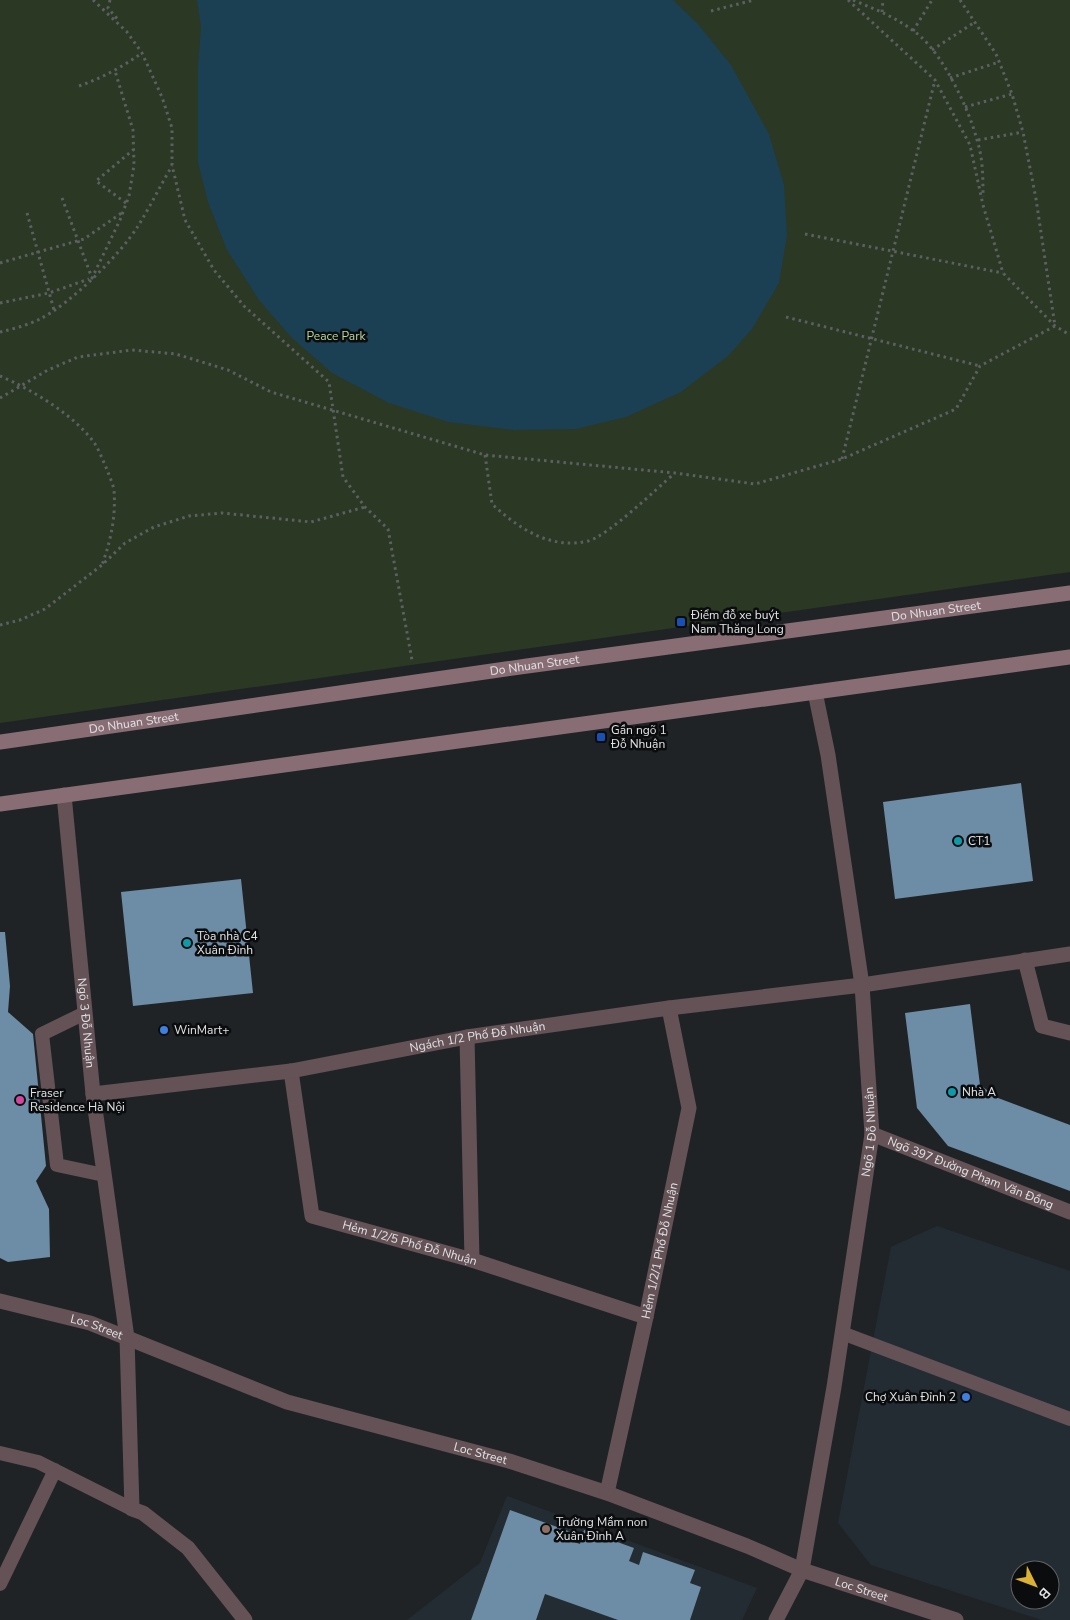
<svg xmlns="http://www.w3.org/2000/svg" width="1070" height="1620" font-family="'Nunito Sans',sans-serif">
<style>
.built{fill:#242c33;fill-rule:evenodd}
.green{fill:#2b3823}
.water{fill:#1b3f53}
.building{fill:#6d8ca6}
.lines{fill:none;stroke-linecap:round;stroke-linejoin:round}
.path{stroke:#5d6063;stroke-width:3;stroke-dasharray:2.5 4;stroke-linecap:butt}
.lane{stroke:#645257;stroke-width:14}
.street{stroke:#645257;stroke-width:15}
.secondary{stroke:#886d74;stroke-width:15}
.transit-dot{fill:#1a4fb4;stroke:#0b0c0e;stroke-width:2}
.culture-dot{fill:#0f9aa8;stroke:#0b0c0e;stroke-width:2}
.shop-dot{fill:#3f7fe0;stroke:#0b0c0e;stroke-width:2}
.hotel-dot{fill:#d1479c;stroke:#0b0c0e;stroke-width:2}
.education-dot{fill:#8d6e63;stroke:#0b0c0e;stroke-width:2}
.labels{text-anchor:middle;stroke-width:5;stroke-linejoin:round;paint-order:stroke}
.park-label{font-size:12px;fill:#b5d8a1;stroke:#0b0c0e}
.street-label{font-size:12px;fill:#e1e3e5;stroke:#0b0c0e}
.poi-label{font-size:12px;fill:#e1e3e5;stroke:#0b0c0e;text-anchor:start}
</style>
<rect width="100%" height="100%" fill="#202326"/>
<!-- built -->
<path class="built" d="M937 1226 1070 1271V1620H1042L871 1565 838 1523 891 1247ZM1020 1570H1050V1600H1020Z
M507 1496 757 1588 742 1620H407L480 1563Z"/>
<!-- green -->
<path class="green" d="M0 0H1070V572L0 723Z"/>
<!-- water -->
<path class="water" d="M197 0H673L698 24 731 65 769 134 784 185 787 235 779 283 752 329 728 356 681 392 626 417 576 429 514 430 448 422 389 403 332 373 291 337 259 300 227 250 208 202 198 162V66L201 27Z"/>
<!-- building -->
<path class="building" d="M1021 783 1033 881 895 899 883 802Z
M241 879 253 993 133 1006 121 892Z
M0 932H5L10 986 8 1012 33 1034 46 1166 36 1181 49 1209 50 1257 8 1262 0 1258Z
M970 1004 980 1085 998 1098 1070 1125V1191L948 1146 917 1108 905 1013Z
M510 1510 571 1532 568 1540 580 1544 584 1530 634 1548 629 1561 639 1565 643 1552 695 1570 690 1583 701 1587 690 1620H618L545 1594 536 1620H471Z"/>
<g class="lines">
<!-- path -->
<path class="path" d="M93 0 127 32 142 53 162 97 172 128V165L185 220 214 270 244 306 329 382 343 477 365 507 388 529 412 660
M110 0 108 8 119 21
M848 0 935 80 970 145 983 205 1003 273 1055 326 1070 335
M853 0C877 10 900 19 920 36 944 57 969 109 977 140 983 158 983 178 983 197
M960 0 996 54 1012 94 1023 132 1036 199 1055 326
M711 11 754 0
M882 12 883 0
M913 31 932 0
M932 50 975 22
M950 78 999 62
M79 86C102 78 122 67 142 53
M965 107 1012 94
M978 140 1023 132
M62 198 92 278 120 220 129 196 134 165 133 130 115 71
M126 203 96 181 133 150
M27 213 54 310
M805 234 1003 273
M0 263 84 239 123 212
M0 303 49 293 89 279
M786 317 980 366
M0 332C13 329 28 325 40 319 70 304 120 255 138 226 150 207 160 186 172 166
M0 376C31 389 76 416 95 444 100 452 104 463 108 472 110 478 113 484 114 490 116 516 111 540 102 565
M0 398 48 370 78 357 132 350 176 354 228 370 271 392 485 455 675 473 755 484 842 459 956 409 980 366 1055 326
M485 455 492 504C518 528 550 550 588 541 608 536 656 489 675 473
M842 459 935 80
M0 625 20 620 45 609 102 565 125 543 154 527 189 516 222 513 311 522 365 507"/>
<!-- lane -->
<path class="lane" d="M85 1013 42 1034 57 1165 104 1175
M842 1333 1070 1419
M0 1453 38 1462 132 1509
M0 1584 55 1470"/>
<!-- street -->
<g class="street">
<path id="s1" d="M64 795 93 1094 127 1338 132 1509 143 1513 188 1548 245 1620"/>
<path d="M1025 960 1042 1026 1070 1033"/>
<path d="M467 1037 472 1260"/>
<path id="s2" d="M291 1071 312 1216 472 1260 646 1317"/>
<path id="s3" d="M93 1094 291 1071 467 1037 669 1008 862 985 1070 954"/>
<path id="s4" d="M872 1134 1070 1212"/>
<path id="s5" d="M0 1301 90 1323 287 1402 509 1461 607 1493 747 1546 802 1570 956 1620"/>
<path id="s6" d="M607 1493 646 1317 689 1108 669 1008"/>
<path id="s7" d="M776 1620 802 1570 834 1387 872 1134 862 985 828 755 815 692"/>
</g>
<!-- secondary -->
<g class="secondary">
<path id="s8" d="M0 742 527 666 1070 593"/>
<path d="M0 804 1070 657"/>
</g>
</g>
<!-- markers -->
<g class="transit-dot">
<rect x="676" y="617" width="10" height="10" rx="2.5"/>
<rect x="596" y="732" width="10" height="10" rx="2.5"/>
</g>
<g class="culture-dot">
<circle cx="958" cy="841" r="5"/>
<circle cx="187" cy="943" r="5"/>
<circle cx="952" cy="1092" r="5"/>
</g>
<g class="shop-dot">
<circle cx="164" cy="1030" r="5"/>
<circle cx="966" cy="1397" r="5"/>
</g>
<circle class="hotel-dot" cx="20" cy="1100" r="5"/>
<circle class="education-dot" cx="546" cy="1529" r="5"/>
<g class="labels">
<!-- park labels -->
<g class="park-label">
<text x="336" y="340">Peace Park</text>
</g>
<!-- street labels -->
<g class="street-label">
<text dy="4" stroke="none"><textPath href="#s8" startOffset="945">Do Nhuan Street</textPath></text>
<text dy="4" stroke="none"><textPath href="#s8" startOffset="540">Do Nhuan Street</textPath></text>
<text dy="4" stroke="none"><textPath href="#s8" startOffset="135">Do Nhuan Street</textPath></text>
<text dy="4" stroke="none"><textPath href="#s1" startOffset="229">Ngõ 3 Đỗ Nhuận</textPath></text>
<text dy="4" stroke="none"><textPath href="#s3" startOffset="389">Ngách 1/2 Phố Đỗ Nhuận</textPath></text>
<text dy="4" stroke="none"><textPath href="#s7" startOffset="500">Ngõ 1 Đỗ Nhuận</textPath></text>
<text dy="4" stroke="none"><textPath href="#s4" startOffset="106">Ngõ 397 Đường Phạm Văn Đồng</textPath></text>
<text dy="4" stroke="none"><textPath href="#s2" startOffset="248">Hẻm 1/2/5 Phố Đỗ Nhuận</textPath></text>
<text dy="4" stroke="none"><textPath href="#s6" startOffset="248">Hẻm 1/2/1 Phố Đỗ Nhuận</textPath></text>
<text dy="4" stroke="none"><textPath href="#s5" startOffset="100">Loc Street</textPath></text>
<text dy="4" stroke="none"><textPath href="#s5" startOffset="505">Loc Street</textPath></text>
<text dy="4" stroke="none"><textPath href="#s5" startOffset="910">Loc Street</textPath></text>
</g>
<!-- poi labels -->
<g class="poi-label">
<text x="691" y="619">Điểm đỗ xe buýt<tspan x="691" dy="14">Nam Thăng Long</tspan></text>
<text x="611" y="734">Gần ngõ 1<tspan x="611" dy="14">Đỗ Nhuận</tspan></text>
<text x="968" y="845">CT1</text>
<text x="197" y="940">Tòa nhà C4<tspan x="197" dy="14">Xuân Đỉnh</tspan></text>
<text x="174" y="1034">WinMart+</text>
<text x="962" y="1096">Nhà A</text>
<text x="30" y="1097">Fraser<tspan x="30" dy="14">Residence Hà Nội</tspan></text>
<text x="956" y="1401" text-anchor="end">Chợ Xuân Đỉnh 2</text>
<text x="556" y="1526">Trường Mầm non<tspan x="556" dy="14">Xuân Đỉnh A</tspan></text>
</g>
</g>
<!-- north arrow -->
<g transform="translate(1035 1585) rotate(132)"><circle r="24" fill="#0b0c0e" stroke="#616264"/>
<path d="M0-4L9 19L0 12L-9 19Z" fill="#dbb233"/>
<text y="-8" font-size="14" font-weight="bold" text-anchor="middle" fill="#e1e3e5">B</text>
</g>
</svg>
